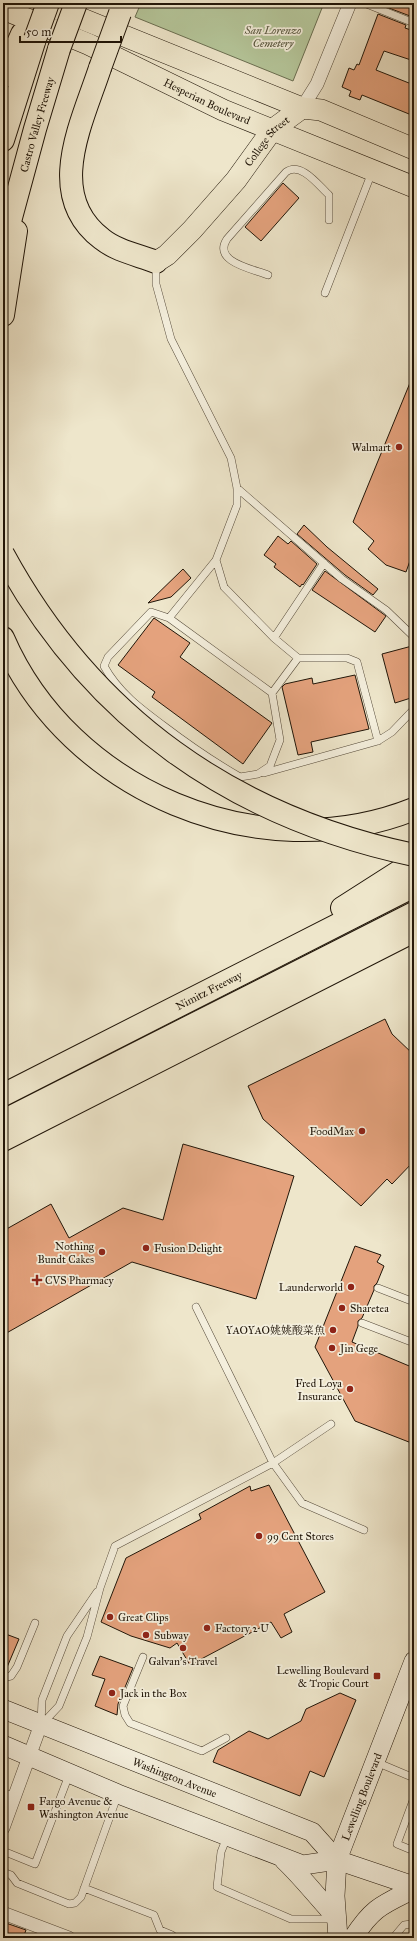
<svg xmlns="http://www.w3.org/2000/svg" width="417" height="1941" font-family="'IM FELL Great Primer','Noto Serif SC',serif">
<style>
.green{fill:#b5c69a;stroke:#6a6e51}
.building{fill:#e4a27d;stroke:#201508}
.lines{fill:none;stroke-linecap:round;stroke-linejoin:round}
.service-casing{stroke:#544939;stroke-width:8}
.minor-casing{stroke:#544939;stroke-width:14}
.secondary-casing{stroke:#201508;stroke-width:20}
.primary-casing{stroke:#201508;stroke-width:22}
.motorway-casing{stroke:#201508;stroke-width:24}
.service{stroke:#f4efdd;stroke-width:7}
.minor{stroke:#f4efdd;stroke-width:13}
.secondary{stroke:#f4efdd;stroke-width:19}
.primary{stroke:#eee6cb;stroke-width:21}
.motorway{stroke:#eee6cb;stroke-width:22}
.motorway-bridge-casing{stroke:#201508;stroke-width:24;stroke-linecap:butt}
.motorway-bridge{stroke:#eee6cb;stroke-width:22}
.poi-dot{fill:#8f2418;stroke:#f4efdd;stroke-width:1.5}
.labels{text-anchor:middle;stroke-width:3.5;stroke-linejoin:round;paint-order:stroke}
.park-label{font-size:11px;font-style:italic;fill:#54533b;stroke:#f4efdd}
.street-label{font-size:11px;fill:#201508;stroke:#f4efdd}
.poi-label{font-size:11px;fill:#201508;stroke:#f4efdd;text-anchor:start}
</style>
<rect width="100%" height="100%" fill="#eee6cb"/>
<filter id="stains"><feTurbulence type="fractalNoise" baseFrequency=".005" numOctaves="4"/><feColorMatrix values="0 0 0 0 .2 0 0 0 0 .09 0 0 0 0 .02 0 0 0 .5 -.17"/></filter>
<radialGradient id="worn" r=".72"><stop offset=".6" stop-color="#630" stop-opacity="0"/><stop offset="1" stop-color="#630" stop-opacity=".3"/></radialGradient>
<!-- green -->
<path class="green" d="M141 3H324L293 81 135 17Z"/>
<!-- building -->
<path class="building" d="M382 3H414V7L410 16 381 5Z
M378 14 406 25 405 28 414 31V61L384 51 376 70 414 85V116L362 95 360 100 349 96 351 91 342 87 349 68 354 70 357 64 359 65Z
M283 183 299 198 261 241 245 227Z
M414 373V559L411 558 406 572 386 565 368 549 374 541 353 522Z
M304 525 327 547 378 589 373 595 345 575 297 534Z
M278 536 288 544 291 541 317 564 303 585 302 584 300 587 274 567 276 564 264 555Z
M183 569 191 578 171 597 148 603Z
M325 571 386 616 375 632 312 590Z
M154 618 190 643 180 657 272 723 243 764 152 697 155 692 118 665Z
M412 646 414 653V697L395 703 382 654Z
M355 675 369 729 311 742 313 752 298 755 282 687 285 684 312 678 313 684Z
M385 1019 392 1034 414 1055V1161L392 1184 387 1179 361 1206 263 1119 248 1086Z
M183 1144 294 1176 256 1299 132 1262 3 1335V1231L51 1204 69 1238 123 1208 163 1220Z
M355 1246 381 1255 377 1262 384 1266 377 1283 374 1286V1290L362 1318 358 1321V1326L352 1342 414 1368V1444L355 1421 315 1347Z
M269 1485 325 1592 284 1614 292 1632 281 1638 271 1622 190 1665 177 1643 170 1648 131 1636 101 1622 126 1558 201 1519 199 1514 250 1486 251 1491Z
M3 1633 19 1639 5 1672 3 1673Z
M100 1656 133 1668 118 1704 117 1715 95 1706 105 1679 92 1675Z
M340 1693 356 1700 324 1777 310 1771 300 1796 213 1762 218 1750 249 1731 268 1739 301 1721 306 1709Z
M3 1922 26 1930 23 1938H3Z"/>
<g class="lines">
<!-- service casing -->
<g class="service-casing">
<path id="service" d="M364 3 414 23
M156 263V284L171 339 231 458 237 488V505L216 560 169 618 272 693 298 658 274 638 224 587 216 560
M268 275C253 269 212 262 227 239L286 172C301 161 319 186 329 195V220
M325 293 372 172
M237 488 342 579 386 610 414 637
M169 618 151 612 108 657 104 666C118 692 141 709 164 726 189 745 214 762 240 777L258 774 270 766 280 740 272 693
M274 638 324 563
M298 658H347L357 662 378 741
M264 773 378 741 392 732 414 709
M378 1288 414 1302
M196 1307 273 1463 302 1503 364 1530
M362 1323 414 1343
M143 1657 123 1706 125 1715 130 1723 202 1751 226 1738
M3 1678 11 1676 17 1667 35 1623
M43 1723 59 1706 87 1637 100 1588 115 1546 273 1463 331 1424
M41 1724 42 1700 67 1636 97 1592
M376 1762 414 1778
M3 1793 14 1796
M414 1798 397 1844 414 1851
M227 1837 221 1852 217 1887 291 1919H334
M3 1851 35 1864 69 1775
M3 1872 11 1875 17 1883 69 1904 75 1903 81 1897 118 1794
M84 1888 154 1915 160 1930 172 1935
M393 1938 404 1925 411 1924 414 1926"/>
</g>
<!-- minor casing -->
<g class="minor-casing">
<path id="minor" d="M302 108 317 84 350 3
M3 1828 41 1724
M3 1913 69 1938"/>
</g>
<!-- secondary casing -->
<g class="secondary-casing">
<g id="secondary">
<path id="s1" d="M3 1709 312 1832 337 1860"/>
<path d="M3 1745 118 1794 303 1865 337 1860 414 1886"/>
<path d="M284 1860C303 1878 318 1898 336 1917"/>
<path id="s2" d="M338 1938 335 1896 337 1860 414 1661"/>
<path d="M353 1938C373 1907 382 1905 414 1889"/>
</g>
</g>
<!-- primary casing -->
<g class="primary-casing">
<g id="primary">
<path d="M43 3 302 108 321 110 414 149"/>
<path id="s3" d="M3 9 88 44 223 110 414 187"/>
<path id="s4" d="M156 262 167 255 192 230 236 180 272 130 302 108"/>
</g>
</g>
<!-- motorway casing -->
<g class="motorway-casing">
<g id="motorway">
<path d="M100 68C82 123 44 195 102 239 117 251 138 255 156 262"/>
<path d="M3 77 22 34"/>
<path d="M3 140 35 39"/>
<path id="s5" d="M3 247 35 129 59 49"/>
<path d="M3 315 16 231"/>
<path d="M3 638C69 791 259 871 414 809"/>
<path d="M342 908 414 862"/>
<path id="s6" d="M3 1095 414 886"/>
<path d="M3 1121 414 913"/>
<path d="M3 1140 414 931"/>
</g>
</g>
<!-- service -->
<use href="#service" class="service"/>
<!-- minor -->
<use href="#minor" class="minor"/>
<!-- secondary -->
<use href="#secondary" class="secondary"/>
<!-- primary -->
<use href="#primary" class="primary"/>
<!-- motorway -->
<use href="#motorway" class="motorway"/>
<!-- motorway-bridge casing -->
<g class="motorway-bridge-casing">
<path id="motorway-bridge" d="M35 39 48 3
M59 49 76 3
M100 68 120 13
M3 554C92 718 233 817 414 855"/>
</g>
<!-- motorway-bridge -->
<use href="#motorway-bridge" class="motorway-bridge"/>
</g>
<!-- markers -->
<g class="poi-dot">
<circle cx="399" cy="447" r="4"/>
<circle cx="362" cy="1131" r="4"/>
<circle cx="146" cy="1248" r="4"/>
<circle cx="102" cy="1252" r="4"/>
<path d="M35 1274h4v4h4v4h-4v4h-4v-4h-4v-4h4z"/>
<circle cx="351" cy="1287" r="4"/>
<circle cx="342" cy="1308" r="4"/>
<circle cx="333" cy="1330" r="4"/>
<circle cx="332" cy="1348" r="4"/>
<circle cx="350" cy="1389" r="4"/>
<circle cx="259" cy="1536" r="4"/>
<circle cx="110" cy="1617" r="4"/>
<circle cx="207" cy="1628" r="4"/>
<circle cx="146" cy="1635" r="4"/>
<circle cx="183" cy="1648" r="4"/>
<rect x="373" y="1672" width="8" height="8" rx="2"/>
<circle cx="112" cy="1693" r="4"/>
<rect x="27" y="1803" width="8" height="8" rx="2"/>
</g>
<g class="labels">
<!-- park labels -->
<g class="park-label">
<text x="273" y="34">San Lorenzo<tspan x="273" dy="13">Cemetery</tspan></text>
</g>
<!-- street labels -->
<g class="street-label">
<text dy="4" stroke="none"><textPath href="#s3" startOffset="224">Hesperian Boulevard</textPath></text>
<text dy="4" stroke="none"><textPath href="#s5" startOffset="127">Castro Valley Freeway</textPath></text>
<text dy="4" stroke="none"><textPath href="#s4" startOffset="165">College Street</textPath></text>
<text dy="4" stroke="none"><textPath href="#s6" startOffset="231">Nimitz Freeway</textPath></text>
<text dy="4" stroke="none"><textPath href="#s1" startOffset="185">Washington Avenue</textPath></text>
<text dy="4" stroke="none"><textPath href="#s2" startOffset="146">Lewelling Boulevard</textPath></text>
</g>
<!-- poi labels -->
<g class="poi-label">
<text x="391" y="451" text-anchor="end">Walmart</text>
<text x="354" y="1135" text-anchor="end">FoodMax</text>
<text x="94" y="1250" text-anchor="end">Nothing<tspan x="94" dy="13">Bundt Cakes</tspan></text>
<text x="154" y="1252">Fusion Delight</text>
<text x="45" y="1284">CVS Pharmacy</text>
<text x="343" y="1291" text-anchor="end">Launderworld</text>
<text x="350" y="1312">Sharetea</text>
<text x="325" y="1334" text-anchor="end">YAOYAO姚姚酸菜魚</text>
<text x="340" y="1352">Jin Gege</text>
<text x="342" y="1387" text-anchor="end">Fred Loya<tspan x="342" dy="13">Insurance</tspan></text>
<text x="267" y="1540">99 Cent Stores</text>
<text x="118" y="1621">Great Clips</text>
<text x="215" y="1632">Factory 2 U</text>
<text x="154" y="1639">Subway</text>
<text x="183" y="1665" text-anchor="middle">Galvan's Travel</text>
<text x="369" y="1674" text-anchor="end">Lewelling Boulevard<tspan x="369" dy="13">&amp; Tropic Court</tspan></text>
<text x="120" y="1697">Jack in the Box</text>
<text x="39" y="1805">Fargo Avenue &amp;<tspan x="39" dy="13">Washington Avenue</tspan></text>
</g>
</g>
<!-- margin -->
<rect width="417" height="1941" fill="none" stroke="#eee6cb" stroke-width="16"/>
<rect x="4" y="4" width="409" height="1933" fill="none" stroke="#201508" stroke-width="2"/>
<rect x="8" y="8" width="401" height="1925" fill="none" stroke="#201508"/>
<!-- scale -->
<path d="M20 36v6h101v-6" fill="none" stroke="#201508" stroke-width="2"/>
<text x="26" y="36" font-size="12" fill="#201508" stroke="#f4efdd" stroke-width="3" paint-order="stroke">50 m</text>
<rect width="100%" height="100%" filter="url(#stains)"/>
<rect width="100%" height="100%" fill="url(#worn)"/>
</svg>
